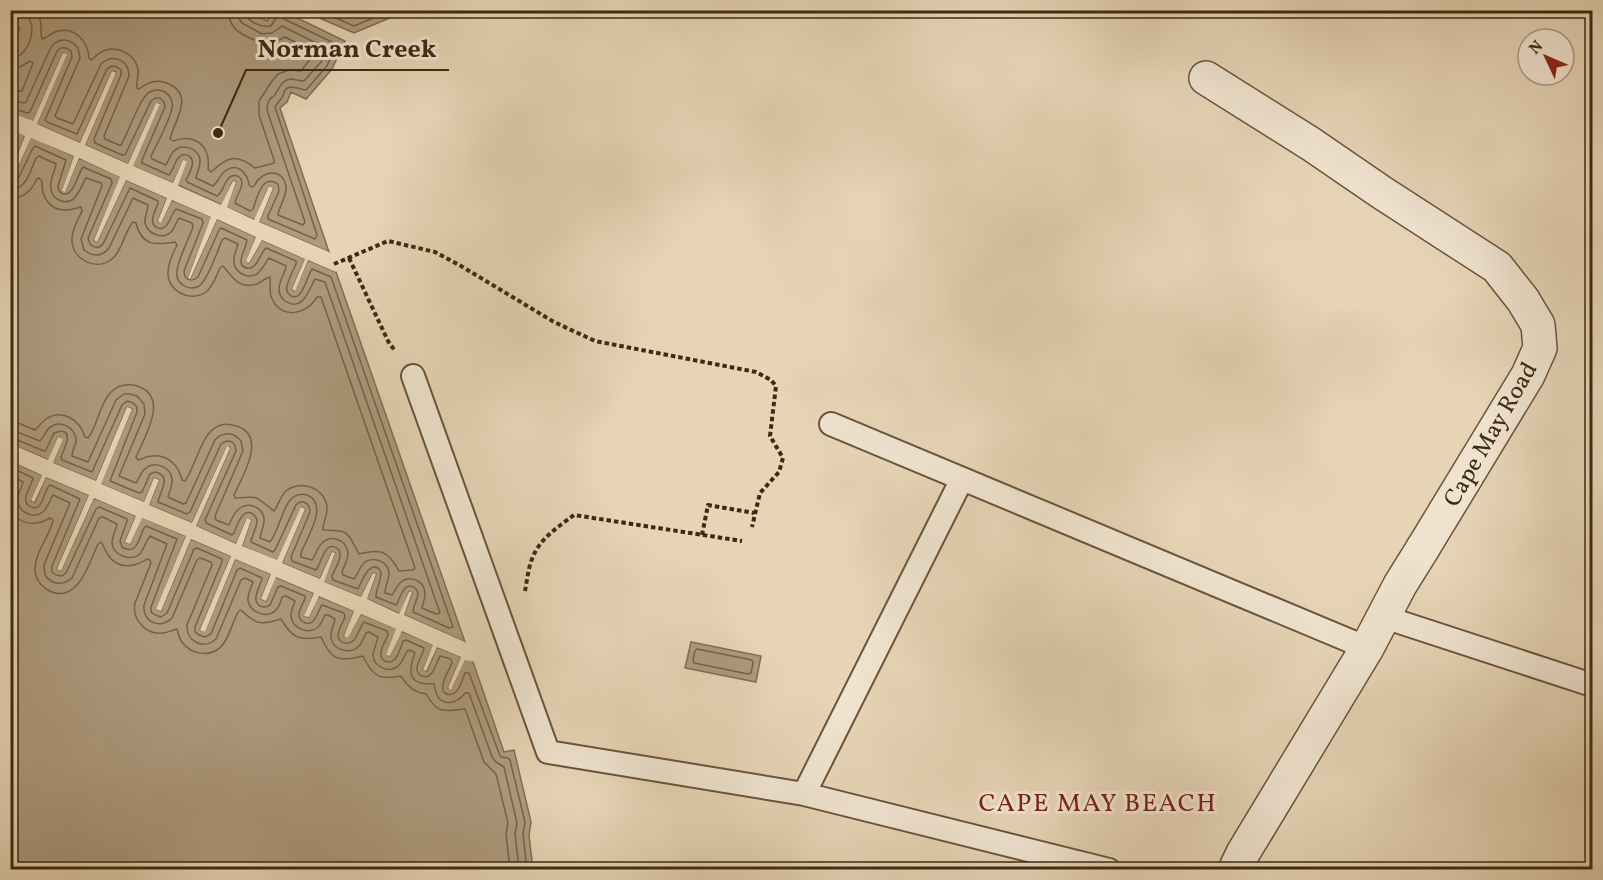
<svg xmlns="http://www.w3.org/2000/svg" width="1603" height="880" font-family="Vollkorn,serif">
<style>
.water{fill:#ad9a7d;stroke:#816d52;stroke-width:1.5}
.pier{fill:#e6d4b5}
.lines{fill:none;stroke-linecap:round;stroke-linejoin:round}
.shore{stroke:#766247;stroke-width:1.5}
.service-casing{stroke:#69543a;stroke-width:26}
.minor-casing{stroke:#69543a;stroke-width:36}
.tertiary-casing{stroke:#69543a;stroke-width:36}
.path{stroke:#3f2a11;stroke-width:4;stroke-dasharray:4.5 3;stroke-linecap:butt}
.service{stroke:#efe3cf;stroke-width:22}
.minor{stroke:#efe3cf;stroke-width:33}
.tertiary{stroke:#efe3cf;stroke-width:33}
.labels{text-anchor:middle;stroke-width:6;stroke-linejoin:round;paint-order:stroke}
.street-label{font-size:24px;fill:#3f2a11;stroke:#efe3cf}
.neighbourhood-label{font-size:26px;letter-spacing:1.5px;fill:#7a1f14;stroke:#efe3cf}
.leader{fill:none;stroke:#3f2a11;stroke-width:2}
.callout-dot{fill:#3f2a11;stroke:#efe3cf;stroke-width:2}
.callout-label{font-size:26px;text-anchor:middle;font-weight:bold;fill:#3f2a11;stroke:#efe3cf;stroke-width:6;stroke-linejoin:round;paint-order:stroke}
</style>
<rect width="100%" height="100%" fill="#e6d4b5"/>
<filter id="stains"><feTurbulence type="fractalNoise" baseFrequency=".00333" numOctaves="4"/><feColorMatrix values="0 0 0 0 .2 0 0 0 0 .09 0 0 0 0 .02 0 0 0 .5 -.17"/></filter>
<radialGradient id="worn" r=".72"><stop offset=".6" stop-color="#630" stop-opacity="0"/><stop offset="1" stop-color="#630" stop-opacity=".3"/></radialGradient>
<!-- water -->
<path class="water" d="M252 10 250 13 267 21 272 11 281 10 345 41 332 69 306 99 291 92 287 102 280 108 329 252 259 222 273 188 269 186 255 220 226 207 236 182 233 181 222 205 178 185 186 161H183L173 183 132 166 159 104H156L128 164 85 145 116 72 112 71 80 143 37 124 66 54 63 53 33 122 11 112V52L20 28 17 27 11 41V11Z
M303 11H402L399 14 354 33Z
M11 129 25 135 11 172Z
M31 137 74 156 63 191H65L79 158 121 177 94 240 97 242 126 180 167 198 158 221 161 222 172 200 212 217 188 278 190 279 217 219 256 237 247 261 249 263 262 240 305 259 292 289 294 291 308 260 336 272 465 642 404 615 412 593 409 592 400 614 367 599 376 574 373 573 361 597 323 582 335 553 332 552 320 579 282 563 305 509 302 507 277 561 242 546 251 520 247 519 236 544 196 526 230 448 227 447 192 523 149 505 159 480 154 478 144 502 100 484 132 409 127 407 96 481 53 463 62 439 58 437 49 460 11 444 10 420 12 417 10 416 11 182Z
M10 461 42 475 31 501 35 502 46 477 89 495 57 569 61 571 94 498 136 516 125 542 130 544 141 517 186 536 157 609 161 611 191 539 231 556 200 630 205 631 235 559 271 574 261 599 266 601 275 577 314 593 305 616 309 617 318 596 354 611 344 636 348 637 361 614 397 629 387 655 390 656 401 631 434 645 423 670 427 671 437 647 461 657 448 688 451 689 465 659 473 662 504 752 514 750 531 822 529 835 532 861 531 869H11Z
M691 642 761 656 756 682 685 668Z"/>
<!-- pier -->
<path class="pier" d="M63 53 67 54 37 124 80 143 112 71 116 73 85 145 128 164 156 103 160 104 133 166 173 183 183 160 187 161 178 186 221 205 233 181 236 182 227 207 254 220 269 186 273 188 259 222 329 252 330 255 258 225 256 223 225 210 223 207H221L176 188 175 186 84 148 82 145 79 146 10 116 11 112 33 121Z
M11 126 27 133 26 140 29 135H32L122 174 123 176V180L124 177H127L168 195 170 198 173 197 213 214 215 217 218 216 258 235 259 237 258 240 261 237H263L335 268 336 272 308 260 295 291 292 289 305 259 262 240 249 263 246 261 256 237 217 219 190 279 188 278 211 217 172 200 161 223 158 221 167 198 126 180 97 242 94 240 120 177 79 158 65 192 62 191 74 156 31 138 11 182V172L25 136 11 129Z
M127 407 132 409 101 484 144 502 154 478 159 480 149 505 192 523 227 446 230 448 196 526 236 544 247 518 251 520 242 546 277 560 301 507 305 509 282 563 320 579 332 552 335 553 324 582 361 597 373 573 376 574 367 599 399 614 409 592H412L404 615 465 642 466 645 366 602 364 600 365 597 363 600H360L322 585 320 582 280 566 279 563H276L241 548 239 545 241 540 238 546H235L195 528 193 526 148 508 146 504 143 505 99 487 97 484 51 466 50 463 10 447 11 444 48 460 58 437 63 439 53 463 96 481Z
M10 458 91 493 92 495 137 513 139 516 143 515 187 533 189 537 192 536 232 553 234 556 272 571 274 574 315 590 317 593 355 608 357 611 351 626 358 612 362 611 471 659 473 662 465 660 451 690 448 688 461 657 437 647 426 671 423 670 433 645 402 631 390 656 386 655 396 629 361 614 348 638 344 636 354 611 319 596 309 617 304 616 314 593 276 577 266 601 261 599 271 574 235 559 205 632 200 630 231 556 191 539 161 611 156 609 186 536 142 518 130 544 125 542 136 516 94 498 61 571 57 569 89 495 46 477 34 502 31 500 42 475 11 461Z"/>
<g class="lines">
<!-- shore -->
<path class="shore" d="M34 10C45 23 39 28 42 39 47 38 50 34 55 32 74 25 88 41 89 58L91 60C95 57 99 53 103 51 117 45 135 54 138 69 139 76 136 82 137 88L139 89C148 82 157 79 167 83 196 95 174 121 170 139L173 141C195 133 211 146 208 169L211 172C227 157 236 153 255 168L274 163V160L259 115V101L272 81 278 74 289 70 301 71 314 54 313 51 285 37C279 40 273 44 266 44 261 43 257 41 252 39 238 33 229 27 228 10
M318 10 354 26 392 10
M10 15C43 4 35 57 10 59
M10 68 20 67 30 61 33 63 22 91H10
M10 100 24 103 26 102 51 47C59 37 70 38 78 48L80 58 55 116 57 118 73 124 101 64C113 53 129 60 129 76L104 136 105 139 119 145H121C128 133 139 101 147 94 158 84 175 94 172 108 170 120 157 144 151 156L152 159 166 165C168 161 170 156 173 152 181 143 197 147 200 159 201 166 197 172 196 178L213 186C218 182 220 175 225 171 237 162 248 173 249 185L252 187 254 186C262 169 284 168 286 187 287 196 279 206 278 215L303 225 305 222 268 113C267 109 266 108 268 103 269 98 270 99 274 96 279 90 280 81 290 79 295 79 299 81 304 81L321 62 326 48 282 26 272 33 262 34 242 23 238 17 237 10
M10 107 27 113 30 112 57 51 61 48H66L71 51 72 57 45 120 47 122 77 134 107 69 112 66 117 67 121 70V75L94 139 95 143 122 155H125L151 101 155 98H160L164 102 165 107 142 160V163L169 175C173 170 175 161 179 157 182 154 186 154 189 156 197 161 189 174 186 180L187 182 217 196C223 192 223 185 228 179 233 173 242 175 242 184 241 190 236 197 235 203L250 211 253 209C257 198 262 173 278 184L279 191 268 216V219L315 239 317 235 275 107C276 104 279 102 281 99 284 96 283 92 286 89 291 84 300 90 306 90L327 66 336 44 284 19 280 15 277 16 271 26C261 28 245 21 245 10
M10 182H15L18 179 33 148 35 146 66 160 58 186C59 190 58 192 63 194 73 197 78 174 83 167L111 179 112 183 88 238 90 244C94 248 99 249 103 244L130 188 158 201V203C156 210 148 222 156 227 159 229 163 229 166 226 170 222 172 213 176 209L202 219 203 223 184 271 185 277C189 281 194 281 198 277L219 230 221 228 247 240C246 247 242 253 241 260 240 268 250 271 255 265 259 261 261 253 266 248L296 261V264C293 271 288 279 287 287 285 293 293 300 299 295 304 291 308 275 312 269L331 277 453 627 449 628 413 612C413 606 418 599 418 593 417 589 414 587 411 586 402 585 400 600 396 605L376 597C375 589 388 569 375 567 371 567 369 569 367 572 363 577 361 583 358 589L333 580 332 576C335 569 345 554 337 548 334 546 330 546 328 548 322 553 320 565 316 570L292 561 291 557 310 512 309 506C305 501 300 500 296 505L275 550 273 552 251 542C252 536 256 529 257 522 257 515 249 509 243 515 239 519 236 528 234 533L232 535 206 523 205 520 236 451 235 445C231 440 226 440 221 444L190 512 187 514 158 502C159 494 170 479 160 474 155 471 155 472 150 474L142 492 139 493 110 481 137 412V407L133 403 127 401 122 405 92 472 62 460 61 457C65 448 76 425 54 433L46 450 44 451 15 439H10
M10 190C27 189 30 171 36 158L39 156 56 164C55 172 49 180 51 188 51 193 54 198 59 200 76 208 80 187 86 178L101 183 102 186 81 239 84 250C93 257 102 257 109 248L133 198 148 205C148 211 144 217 145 223 148 235 164 240 172 231 175 227 176 222 179 218L192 223 193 227C189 239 178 259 177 271 175 283 188 292 199 286 208 280 218 250 222 240L225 238 238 244C237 249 234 254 234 258 232 271 246 280 257 274 262 270 265 263 269 258L286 266C285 274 279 280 279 289 279 294 281 298 285 301 303 313 309 289 315 279L325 282 440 613 436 614 422 608C423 603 425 599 425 594 425 581 410 574 400 583 397 586 395 591 392 595L385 593C385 586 389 580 389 573 388 562 375 556 365 562 360 566 358 574 354 579L343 575 342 572C344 566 348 560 348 553 347 540 331 534 322 543 317 548 316 555 312 560L301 557V553C306 539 330 504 307 495 301 493 294 495 290 500 281 512 279 530 270 542L260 538C261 531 265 524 264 518 262 507 249 502 240 508 234 512 232 519 229 525L216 520 215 516 243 451 241 441C234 432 223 431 215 440L186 503 183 504 168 497C169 492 173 485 172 479 171 467 155 461 146 468 141 471 139 479 136 483L119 476 145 414 144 404 137 396 130 394H124L116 400 88 462 72 456C72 451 75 446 76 442 77 429 62 420 52 426 46 429 44 437 40 441L17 432 10 431
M10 199C24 198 31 191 37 179L39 178 42 181C41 196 49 211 67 210 72 210 76 208 81 207L82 211C78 220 71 231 72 242 74 261 97 271 112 259 123 250 124 232 133 222L136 223C142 247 156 245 175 242L177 245C173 253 168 263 168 272 167 291 190 303 206 292 213 287 216 276 220 268L223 266C232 276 238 290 257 284 262 282 265 278 270 277 271 283 269 290 271 296 279 320 306 316 317 297H321L415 568 413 570 399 571C388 551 381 548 359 554 347 532 350 530 323 530 322 523 328 516 327 507 325 488 301 479 286 491 280 496 279 505 274 511 254 496 261 496 235 498L234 495C243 475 270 432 232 425 224 423 216 426 210 432 199 444 195 467 185 481L182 480C179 466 168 454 152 456 147 456 142 459 138 460L136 457C145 436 172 393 133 385 125 384 117 386 111 392 99 404 98 425 88 438L85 437C80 420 62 408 46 419 42 422 39 426 35 430L18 423 10 422
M10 467 33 478C32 484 27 490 26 497 24 504 32 511 39 506 43 502 45 492 48 487L50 485 80 499 52 566V572L56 575 62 576 66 573 96 509 99 507 127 519V521L120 541 122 547C137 556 139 539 144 528L146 526 177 539 151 607V612L155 615 161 617 167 613 194 549 197 548 222 559V562L195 627V632L199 635 205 637 211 634 237 570 240 568 262 578C261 586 250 600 260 606 265 608 266 607 270 605L278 587 281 586 305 596V599C303 603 300 608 299 613 298 620 306 626 312 622 317 618 319 609 322 605L344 613 345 617C343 622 338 630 338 636 339 644 349 645 354 640 358 635 360 627 364 622L387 631 388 635C386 640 381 647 381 653 380 661 389 665 395 659 399 655 401 647 403 641L406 640 424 648C423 654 418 661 417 667 416 675 425 680 431 674 435 670 437 661 440 656L451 659 452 663C449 670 443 679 443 686 442 690 444 693 447 694 458 698 462 680 465 673H469L499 753 501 757 508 758 510 760 525 822 523 834 526 861 525 870
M10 475 23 482C22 488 17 494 18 500 18 513 34 519 43 512 48 507 50 500 53 495L70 503 44 565 45 575C52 585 63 586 72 578L99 518 103 517 117 524C116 530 112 536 112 543 113 555 130 562 140 554 144 549 146 541 150 536L167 544 144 605C142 622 160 630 172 618L197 560 200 558 211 562 212 565 187 625C186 642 204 650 216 639L241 580 245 578 253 582C251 588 247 595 248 601 251 613 267 619 276 610 279 607 281 601 282 597L286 596 295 601C294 605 291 610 291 615 291 627 307 635 317 628 321 625 323 619 325 615H328L335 619C334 625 330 631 331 638 333 650 350 655 359 646 362 643 364 637 366 633L369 632 378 637C377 643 373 650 373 656 375 669 392 674 400 664 403 660 405 655 407 651L410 650 415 653C407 674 409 685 434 684 435 687 435 690 436 693 442 708 458 703 465 693H469L492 757 496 762 504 767 517 823 515 834 518 860V870
M10 509C19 525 35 527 50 518L53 520C50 536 35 552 35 569 35 577 39 584 46 589 77 608 89 563 98 544L101 542C104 546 105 551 108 555 117 569 134 568 147 559L150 560 151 563 135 603C132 619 145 635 163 633 168 633 172 630 177 629 178 633 179 638 182 642 192 656 214 658 224 643 230 634 233 622 238 612L241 610C256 625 262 625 281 619 292 638 299 641 321 637 332 661 338 662 363 656 373 677 379 680 401 676 408 687 414 692 426 694 438 715 445 711 465 709L484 762 496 774 508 823 506 834 509 860V870
M697 649 752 660 753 663 751 673 748 674 694 663 693 660 695 651Z"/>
<!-- service casing -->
<g class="service-casing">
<path id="service" d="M413 376 548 752 804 794 1109 870
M831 424 1367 648
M1384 617 1592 685
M804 794 962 479"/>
</g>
<!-- minor casing -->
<g class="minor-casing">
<path id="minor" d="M1206 78 1311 144 1381 192 1497 267 1523 300 1538 325 1540 348 1528 375 1423 548"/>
</g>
<!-- tertiary casing -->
<g class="tertiary-casing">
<path id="tertiary" d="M1235 870 1243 853 1367 648 1400 585 1423 548"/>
</g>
<!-- path -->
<path class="path" d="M349 258 388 341 395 351
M334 264 388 241 401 244 435 252 461 266 554 322 595 341 756 372 771 380 776 386 770 436 783 458 779 472 760 493 752 527
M702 535 708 505 754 513
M525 591C527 581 528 569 532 559 539 539 558 527 574 515L742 541"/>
<!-- service -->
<use href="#service" class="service"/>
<!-- minor -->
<use href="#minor" class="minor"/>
<!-- tertiary -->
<use href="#tertiary" class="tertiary"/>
</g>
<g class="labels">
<!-- street labels -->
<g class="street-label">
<text transform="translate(1490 434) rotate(-60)" y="8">Cape May Road</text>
</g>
<!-- neighbourhood labels -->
<g class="neighbourhood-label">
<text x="1098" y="811">CAPE MAY BEACH</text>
</g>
</g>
<!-- callouts -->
<path class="leader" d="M218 133L246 70H449"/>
<circle class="callout-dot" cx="218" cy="133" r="6"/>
<g class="callout-label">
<text x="347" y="57">Norman Creek</text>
</g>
<!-- margin -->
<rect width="1603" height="880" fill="none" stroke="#e6d4b5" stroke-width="36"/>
<rect x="12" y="12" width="1579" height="856" fill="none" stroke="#3f2a11" stroke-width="3"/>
<rect x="18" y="18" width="1567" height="844" fill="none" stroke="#3f2a11" stroke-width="1.5"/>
<!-- north arrow -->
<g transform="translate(1546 57) rotate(314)"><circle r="28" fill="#efe3cf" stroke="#a99983" stroke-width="1.5"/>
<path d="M0-4.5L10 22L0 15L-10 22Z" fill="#8f2418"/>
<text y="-9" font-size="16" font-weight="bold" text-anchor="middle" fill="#3f2a11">N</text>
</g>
<rect width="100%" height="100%" filter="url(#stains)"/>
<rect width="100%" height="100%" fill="url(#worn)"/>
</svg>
